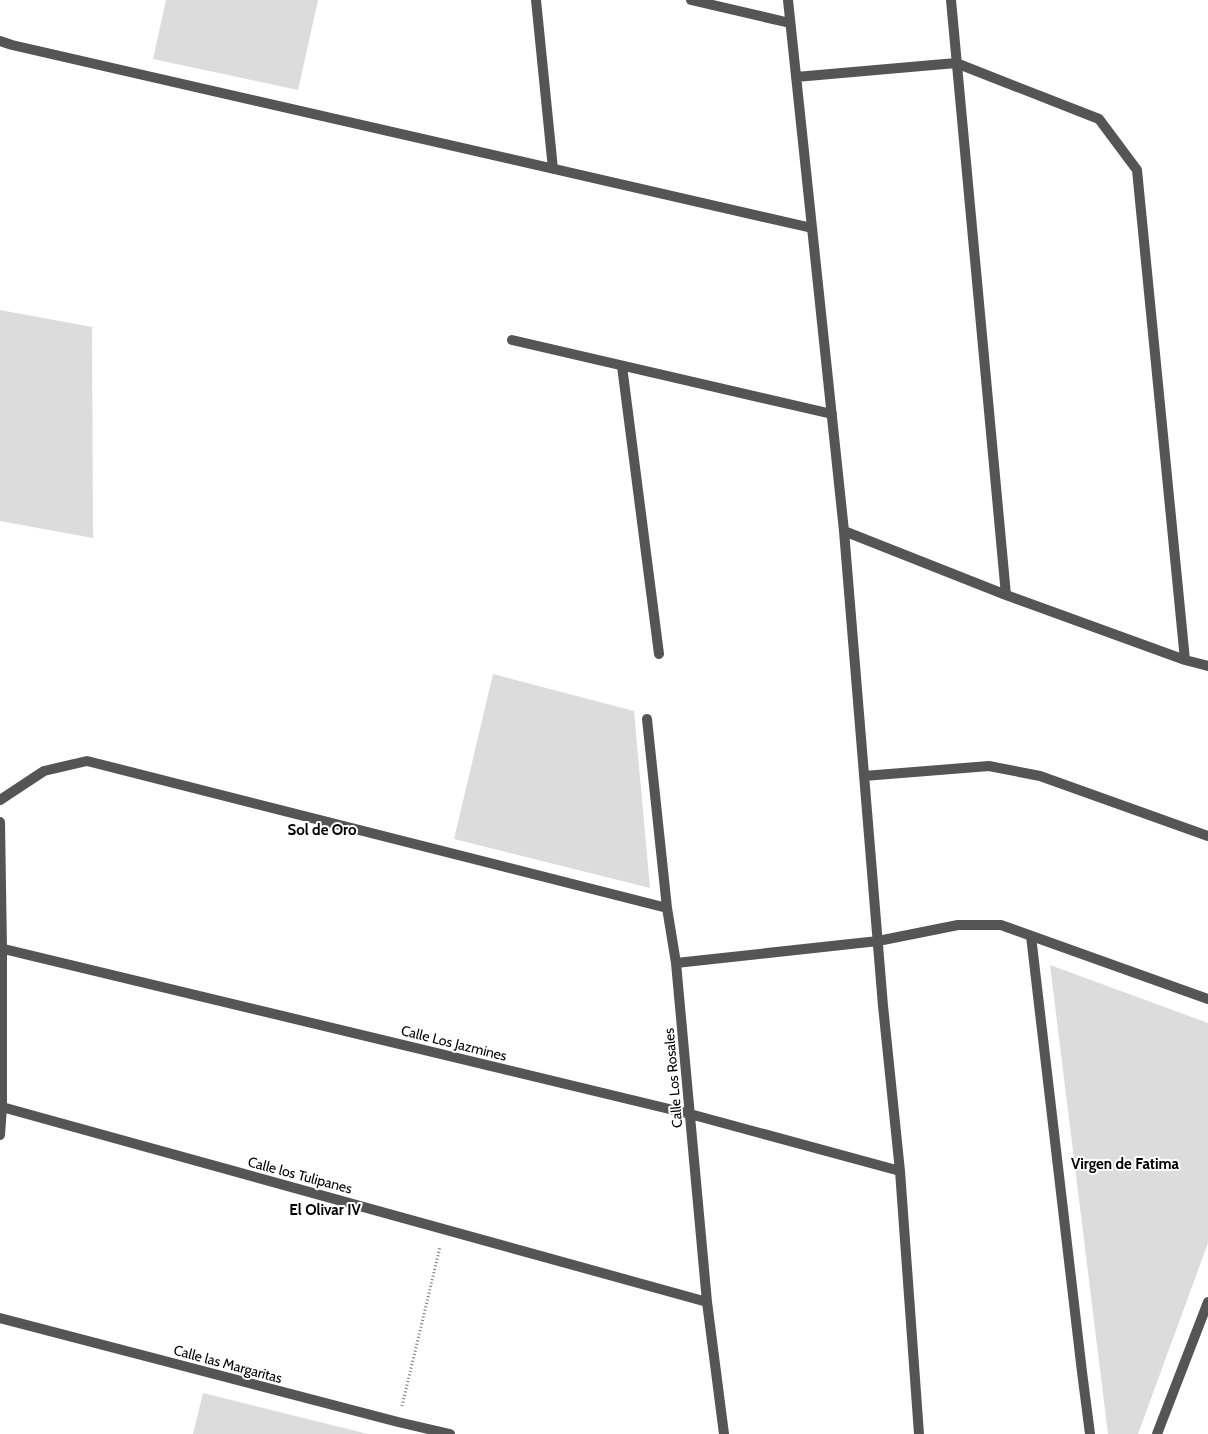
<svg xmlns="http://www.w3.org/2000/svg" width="1208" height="1434" font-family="Cabin,sans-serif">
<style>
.green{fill:#dcdcdc}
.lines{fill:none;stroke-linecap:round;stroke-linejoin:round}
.path{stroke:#777;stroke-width:3;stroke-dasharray:1 2.5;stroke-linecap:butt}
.street{stroke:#555;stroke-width:10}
.labels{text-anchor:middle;stroke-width:4;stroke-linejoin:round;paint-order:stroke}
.street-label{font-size:14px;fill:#000;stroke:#fff}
.neighbourhood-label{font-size:15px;font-weight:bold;fill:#000;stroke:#fff}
</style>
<rect width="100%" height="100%" fill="#fff"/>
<!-- green -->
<path class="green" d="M166 0H318L298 90 153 59Z
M0 310 92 327 93 538 0 521Z
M493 674 634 711 650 888 454 839Z
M1050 965 1208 1023V1243L1138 1434H1108Z
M203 1393 368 1434H193Z"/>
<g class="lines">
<!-- path -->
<path class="path" d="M402 1406 440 1247"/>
<!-- street -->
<path class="street" d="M536 0 553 169
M691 0 790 23
M788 0 844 531 883 1006 900 1171 919 1434
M951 0 1006 595
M0 41 12 45 812 228
M796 77 956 63 1099 119 1137 170 1185 660
M512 340 832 414
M622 366 659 654
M844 531 1006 595 1185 660 1208 666
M647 719 667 908 676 963 707 1302 724 1434
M864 776 989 766 1040 776 1208 836
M0 800 44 771 87 761 667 908
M0 822 2 949V1107L0 1135
M1031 936 1082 1372 1090 1434
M0 948 690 1114 900 1171
M676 963 878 941 958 925H1001L1208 999
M2 1107 707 1302
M0 1318 398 1422 450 1434
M1157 1434 1208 1302"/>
</g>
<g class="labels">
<!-- street labels -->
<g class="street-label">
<text transform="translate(454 1043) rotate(14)" y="5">Calle Los Jazmines</text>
<text transform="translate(673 1078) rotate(-95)" y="5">Calle Los Rosales</text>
<text transform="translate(300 1175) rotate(15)" y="5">Calle los Tulipanes</text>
<text transform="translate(228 1364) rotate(15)" y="5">Calle las Margaritas</text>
</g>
<!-- neighbourhood labels -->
<g class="neighbourhood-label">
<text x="322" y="835">Sol de Oro</text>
<text x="1125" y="1169">Virgen de Fatima</text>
<text x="325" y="1215">El Olivar IV</text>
</g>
</g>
</svg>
